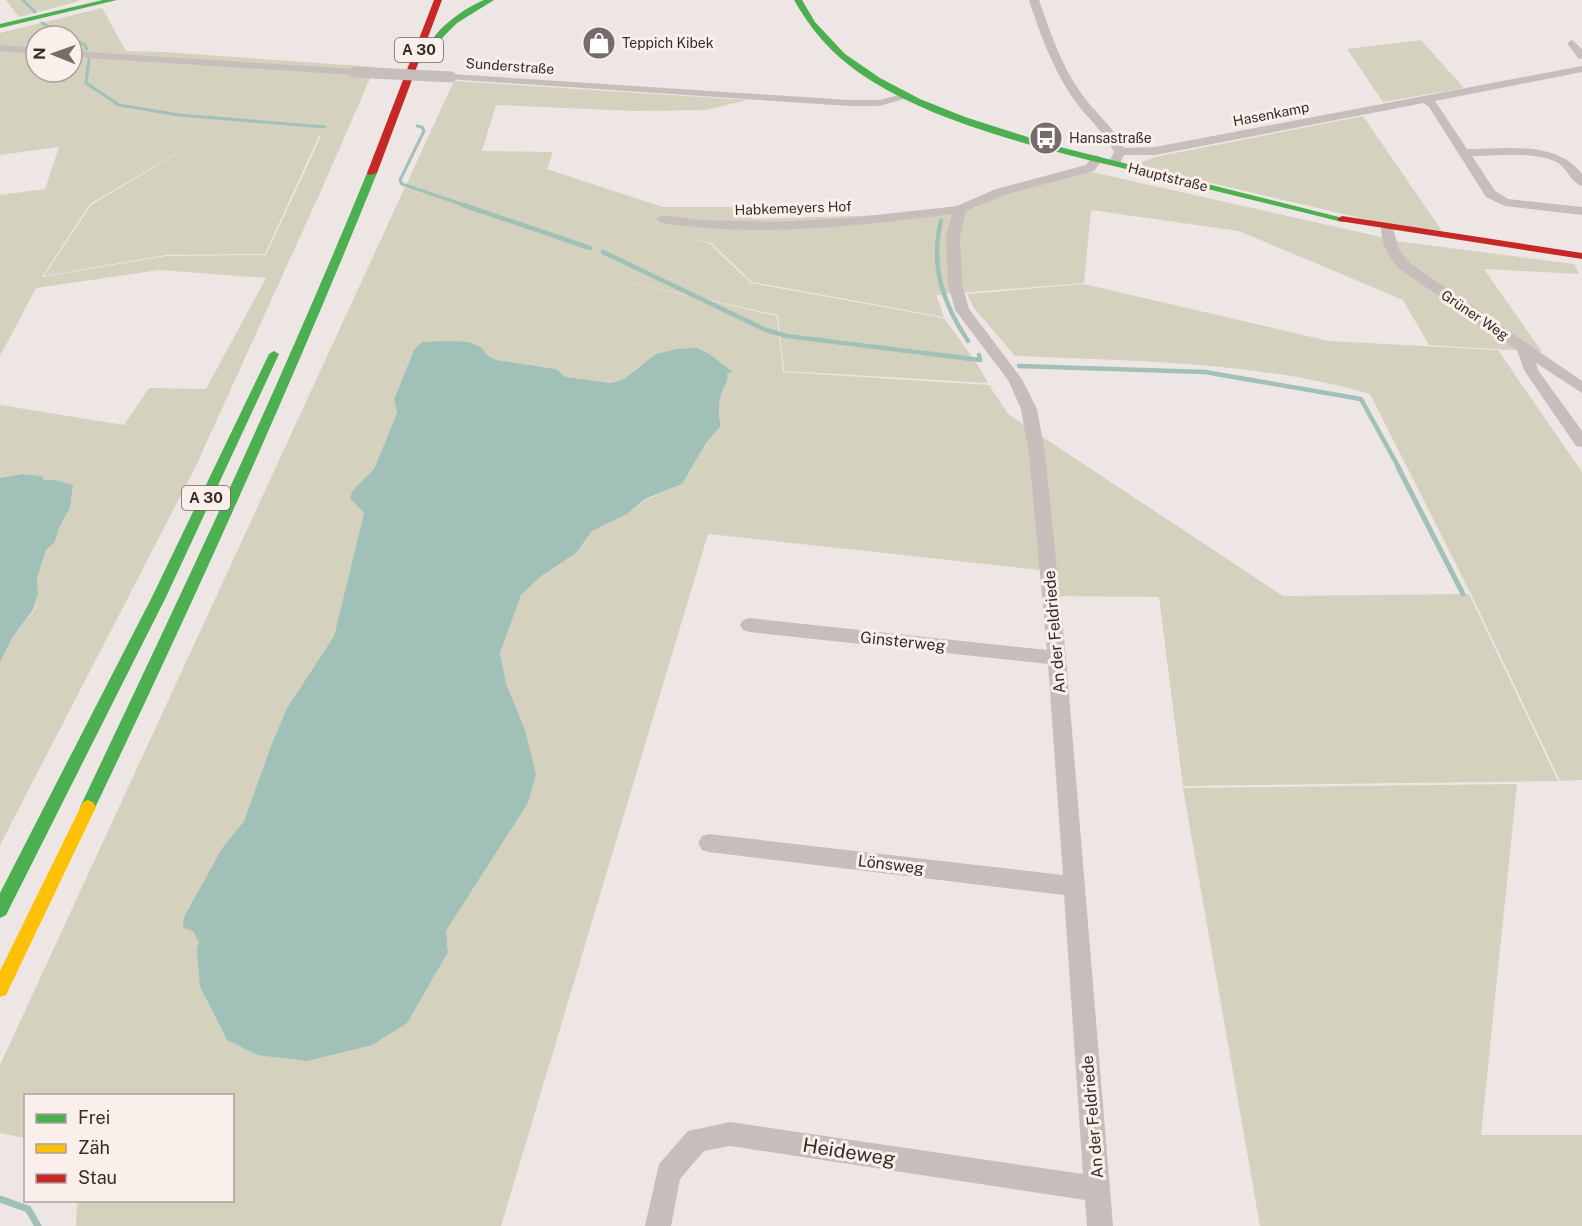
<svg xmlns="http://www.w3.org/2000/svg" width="1582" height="1226" font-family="'Public Sans',sans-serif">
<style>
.green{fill:#d4d2be;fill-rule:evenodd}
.water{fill:#a0c0b8}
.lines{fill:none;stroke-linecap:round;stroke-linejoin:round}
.stream-far3{stroke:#a0c0b8;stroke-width:3}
.stream-far2{stroke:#a0c0b8;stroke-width:4.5}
.stream-far1{stroke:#a0c0b8;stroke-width:5}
.stream{stroke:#a0c0b8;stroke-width:7}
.street{fill:#c7bebc;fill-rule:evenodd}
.fast{fill:#4caf50;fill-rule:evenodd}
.slow{fill:#ffc107;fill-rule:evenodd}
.jam{fill:#c62828;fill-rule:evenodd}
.street-bridge{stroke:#c7bebc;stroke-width:11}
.labels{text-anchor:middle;stroke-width:6;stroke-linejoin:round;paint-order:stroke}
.far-poi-label{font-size:14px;fill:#382b2a;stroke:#faefeb;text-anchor:start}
.far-street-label{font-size:14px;fill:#382b2a;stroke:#faefeb}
.shield{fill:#faefeb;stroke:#726664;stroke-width:1.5}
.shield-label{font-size:15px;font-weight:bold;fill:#382b2a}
.street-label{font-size:16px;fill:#382b2a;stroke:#faefeb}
.near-street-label{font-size:20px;fill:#382b2a;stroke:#faefeb}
</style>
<rect width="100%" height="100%" fill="#eee6e4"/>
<!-- green -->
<path class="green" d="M6 0H77L80 1 19 17Z
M102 8 126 51 163 52 375 67 324 184 195 468 0 845V662L12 638 34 610 38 594 37 578 46 550 55 542 59 528 70 508 73 486 55 480H44L42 476 22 474 0 478V405L124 425 149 388 206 389 266 278 159 270 36 288 0 356V195L45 189 59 147 0 155V33ZM36 36H72V72H36ZM213 132 91 205 44 276 166 255 265 254 319 136H321L266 255 166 256 42 277 90 204Z
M1421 40 1464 88 1383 102 1347 49Z
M454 81 748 100 706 110 635 111 496 105 482 151 553 152 547 169 663 207H752V219L955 213 1074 168 1403 242 1574 264 1579 274 1484 269 1542 352 1429 345 1403 300 1239 231 1091 210 1084 283 936 295 944 317 752 282 710 242 692 240 709 243 751 283 944 318 978 365 988 383 784 371 778 315 574 270 777 316 783 372 989 385 1008 414 1283 596 1469 594 1558 781 1183 786 1159 597 1051 596 1040 570 708 534 501 1226H76L77 1201 232 1200V1096H26L25 1138 0 1133V1065ZM482 348 488 356 497 360 556 369 566 377 611 383 624 379 638 367 711 355 732 371 727 374C728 382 724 385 722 392 718 405 718 414 721 426L706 443 682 484 645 500 627 514 592 531 576 553 540 577 521 595 500 653 506 683 525 730 528 803 446 931 448 952 257 1055 227 1040 200 987V942L193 931 223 847 244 821 287 708 334 636 364 513 353 490 374 469 397 413 394 399 414 350Z
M1363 116 1442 231 1394 226 1143 167 1142 162 1155 157Z
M1084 284 1329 341 1498 350 1582 472V780L1560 781 1471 594 1370 394C1256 361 1133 361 1015 356L974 308 967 294Z
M1517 784 1481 1135H1582V1226H1260L1183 788Z"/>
<!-- water -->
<path class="water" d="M449 341 469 342 482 348 488 356 497 360 556 369 566 377 611 383 624 379 656 354 677 349 697 348 711 355 733 372 727 374C729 382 724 385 722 392 718 405 718 414 721 426L706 443 682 484 645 499 627 514 592 531 576 553 540 577 521 595 500 653 506 683 525 730 536 774 528 803 446 931 448 952 407 1023 372 1045 307 1061 257 1055 227 1040 200 987 197 949 199 942 193 931 183 928 184 917 223 847 244 821 271 746 287 708 334 636 364 513 350 498 353 490 374 469 397 413 394 399 414 350 422 342Z
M22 474 42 476 44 480H55L73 485 70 508 59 528 55 542 46 550 37 578 38 594 33 610 12 638 0 662V478Z"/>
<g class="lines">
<!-- stream-far3 -->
<path class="stream-far3" d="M23 0 35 12
M42 23 68 36
M72 38 85 45 87 49
M89 59 86 83 119 105 179 115 325 127
M417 126 422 127 424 131 400 180 402 184 467 206"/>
<!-- stream-far2 -->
<path class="stream-far2" d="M463 205 590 248
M941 221C930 266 943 304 968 341
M603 252 766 330 787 336 980 360 979 355
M1019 366 1205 372 1361 399 1399 468"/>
<!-- stream-far1 -->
<path class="stream-far1" d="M1398 467 1463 594"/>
<!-- stream -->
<path class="stream" d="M0 1199 28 1209 38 1226"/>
<!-- street -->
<path class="street" d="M1029 0H1039C1050 32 1061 65 1081 93 1094 112 1114 127 1124 148L1155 147 1582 66V72L1435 101 1467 149C1505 149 1556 140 1582 174V186C1572 183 1567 169 1558 163 1539 151 1494 156 1472 156L1495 191 1508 199 1582 207V215L1505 206 1486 197 1429 107 1424 103 1155 155H1124L1119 165H1111L1109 162 1114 152C1104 131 1085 116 1072 97 1052 67 1040 34 1029 0Z
M1572 40 1582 49V59L1578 58 1567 43Z
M0 45 36 48V54L0 51Z
M72 51 354 69 359 72 354 75 72 57Z
M451 74 849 100H879L908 93 914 96 879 106H849L447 79 446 77Z
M1097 155 1103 159 1094 171 1004 195 966 211 960 237 962 284 969 309 1022 379 1037 409 1045 453 1066 658 1113 1226H1087L1085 1200 730 1146 704 1151 680 1179 671 1226H645L659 1164 688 1131 730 1122 1083 1174 1064 895 709 852 702 850 698 843 702 836 709 834 1063 875 1048 664 749 632 743 630 740 625 743 620 749 618 1047 650 1029 453 1021 409 1008 380 955 310 948 284 946 237 952 214C864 225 775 236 686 226 677 225 662 225 656 219L662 215 700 220 774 222 848 218 922 210 957 206 996 189 1086 165 1093 156Z
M1387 224 1393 228 1399 250 1411 264 1582 381V393L1536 363 1538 370 1582 431V447L1576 446 1524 370 1517 350 1401 270C1388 258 1382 245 1381 228Z"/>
<!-- fast -->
<path class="fast" d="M103 0H117L0 28V24Z
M484 0H494L457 23 443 37 432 57H426C427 33 463 9 484 0Z
M794 0H802L815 22 845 54 880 78 920 99 965 117 1056 146 1347 219 1342 222C1277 206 1212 190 1147 174 1053 151 913 122 839 57 821 41 806 21 794 0Z
M372 170 377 173C290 389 194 601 93 812L88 814 83 812 80 807C180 597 279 388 367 173Z
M274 351 279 354 166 597 6 915 0 918V893L152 597 269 354Z"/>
<!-- slow -->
<path class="slow" d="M88 800 93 802 96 807 6 995 0 997V971L83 802Z"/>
<!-- jam -->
<path class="jam" d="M434 0H442L377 173 369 175 367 173Z
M1342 216 1582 253V259L1339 221 1337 219Z"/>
<!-- street-bridge -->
<path class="street-bridge" d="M354 72 451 77"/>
</g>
<!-- icons -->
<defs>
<g id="shop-disc" transform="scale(1.725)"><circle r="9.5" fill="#786c6b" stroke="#faefeb"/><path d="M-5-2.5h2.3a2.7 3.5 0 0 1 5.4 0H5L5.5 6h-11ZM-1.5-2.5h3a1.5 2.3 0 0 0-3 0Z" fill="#fff"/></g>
<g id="bus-disc" transform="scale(1.725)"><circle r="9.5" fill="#786c6b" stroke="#faefeb"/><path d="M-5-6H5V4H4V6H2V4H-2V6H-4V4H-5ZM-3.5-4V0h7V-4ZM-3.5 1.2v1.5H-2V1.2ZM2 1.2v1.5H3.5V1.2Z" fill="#fff"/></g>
</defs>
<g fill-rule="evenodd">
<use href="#shop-disc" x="599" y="43"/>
<use href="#bus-disc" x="1046" y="138"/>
</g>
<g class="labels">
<!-- far-poi labels -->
<g class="far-poi-label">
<text x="622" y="48">Teppich Kibek</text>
<text x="1069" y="143">Hansastraße</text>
</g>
<!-- far-street labels -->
<g class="far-street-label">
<text transform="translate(510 66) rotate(4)" y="5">Sunderstraße</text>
<text transform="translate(1271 114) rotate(-11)" y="5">Hasenkamp</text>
<text transform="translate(1168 177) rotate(14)" y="5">Hauptstraße</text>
<text transform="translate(793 208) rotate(-2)" y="5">Habkemeyers Hof</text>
<text transform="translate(1475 315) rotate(34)" y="5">Grüner Weg</text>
</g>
<!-- shield labels -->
<g class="shield">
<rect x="395" y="38" width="48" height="24" rx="4.5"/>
<rect x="182" y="486" width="48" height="24" rx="4.5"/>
</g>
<g class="shield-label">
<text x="419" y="55">A 30</text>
<text x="206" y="503">A 30</text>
</g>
<!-- street labels -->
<g class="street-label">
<text transform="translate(1054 632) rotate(-95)" y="6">An der Feldriede</text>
<text transform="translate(903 641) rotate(6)" y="6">Ginsterweg</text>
<text transform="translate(891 864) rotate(7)" y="6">Lönsweg</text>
<text transform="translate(1092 1117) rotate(-95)" y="6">An der Feldriede</text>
</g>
<!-- near-street labels -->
<g class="near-street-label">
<text transform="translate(849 1152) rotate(9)" y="7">Heideweg</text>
</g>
</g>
<!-- legend -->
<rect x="24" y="1094" width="210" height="108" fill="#faefeb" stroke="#aca19e" stroke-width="1.5"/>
<rect x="36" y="1114" width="30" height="9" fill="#4caf50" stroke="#aca19e" stroke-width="1.5"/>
<text x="78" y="1124" font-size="18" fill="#382b2a">Frei</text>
<rect x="36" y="1144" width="30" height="9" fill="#ffc107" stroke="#aca19e" stroke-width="1.5"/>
<text x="78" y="1154" font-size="18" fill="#382b2a">Zäh</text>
<rect x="36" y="1174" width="30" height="9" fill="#c62828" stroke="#aca19e" stroke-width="1.5"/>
<text x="78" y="1184" font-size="18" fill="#382b2a">Stau</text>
<!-- north arrow -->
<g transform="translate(54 54) rotate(271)"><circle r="28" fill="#faefeb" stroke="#aca19e" stroke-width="1.5"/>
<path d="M0-4.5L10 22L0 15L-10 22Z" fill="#786c6b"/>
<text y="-9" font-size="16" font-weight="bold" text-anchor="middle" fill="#382b2a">N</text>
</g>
</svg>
